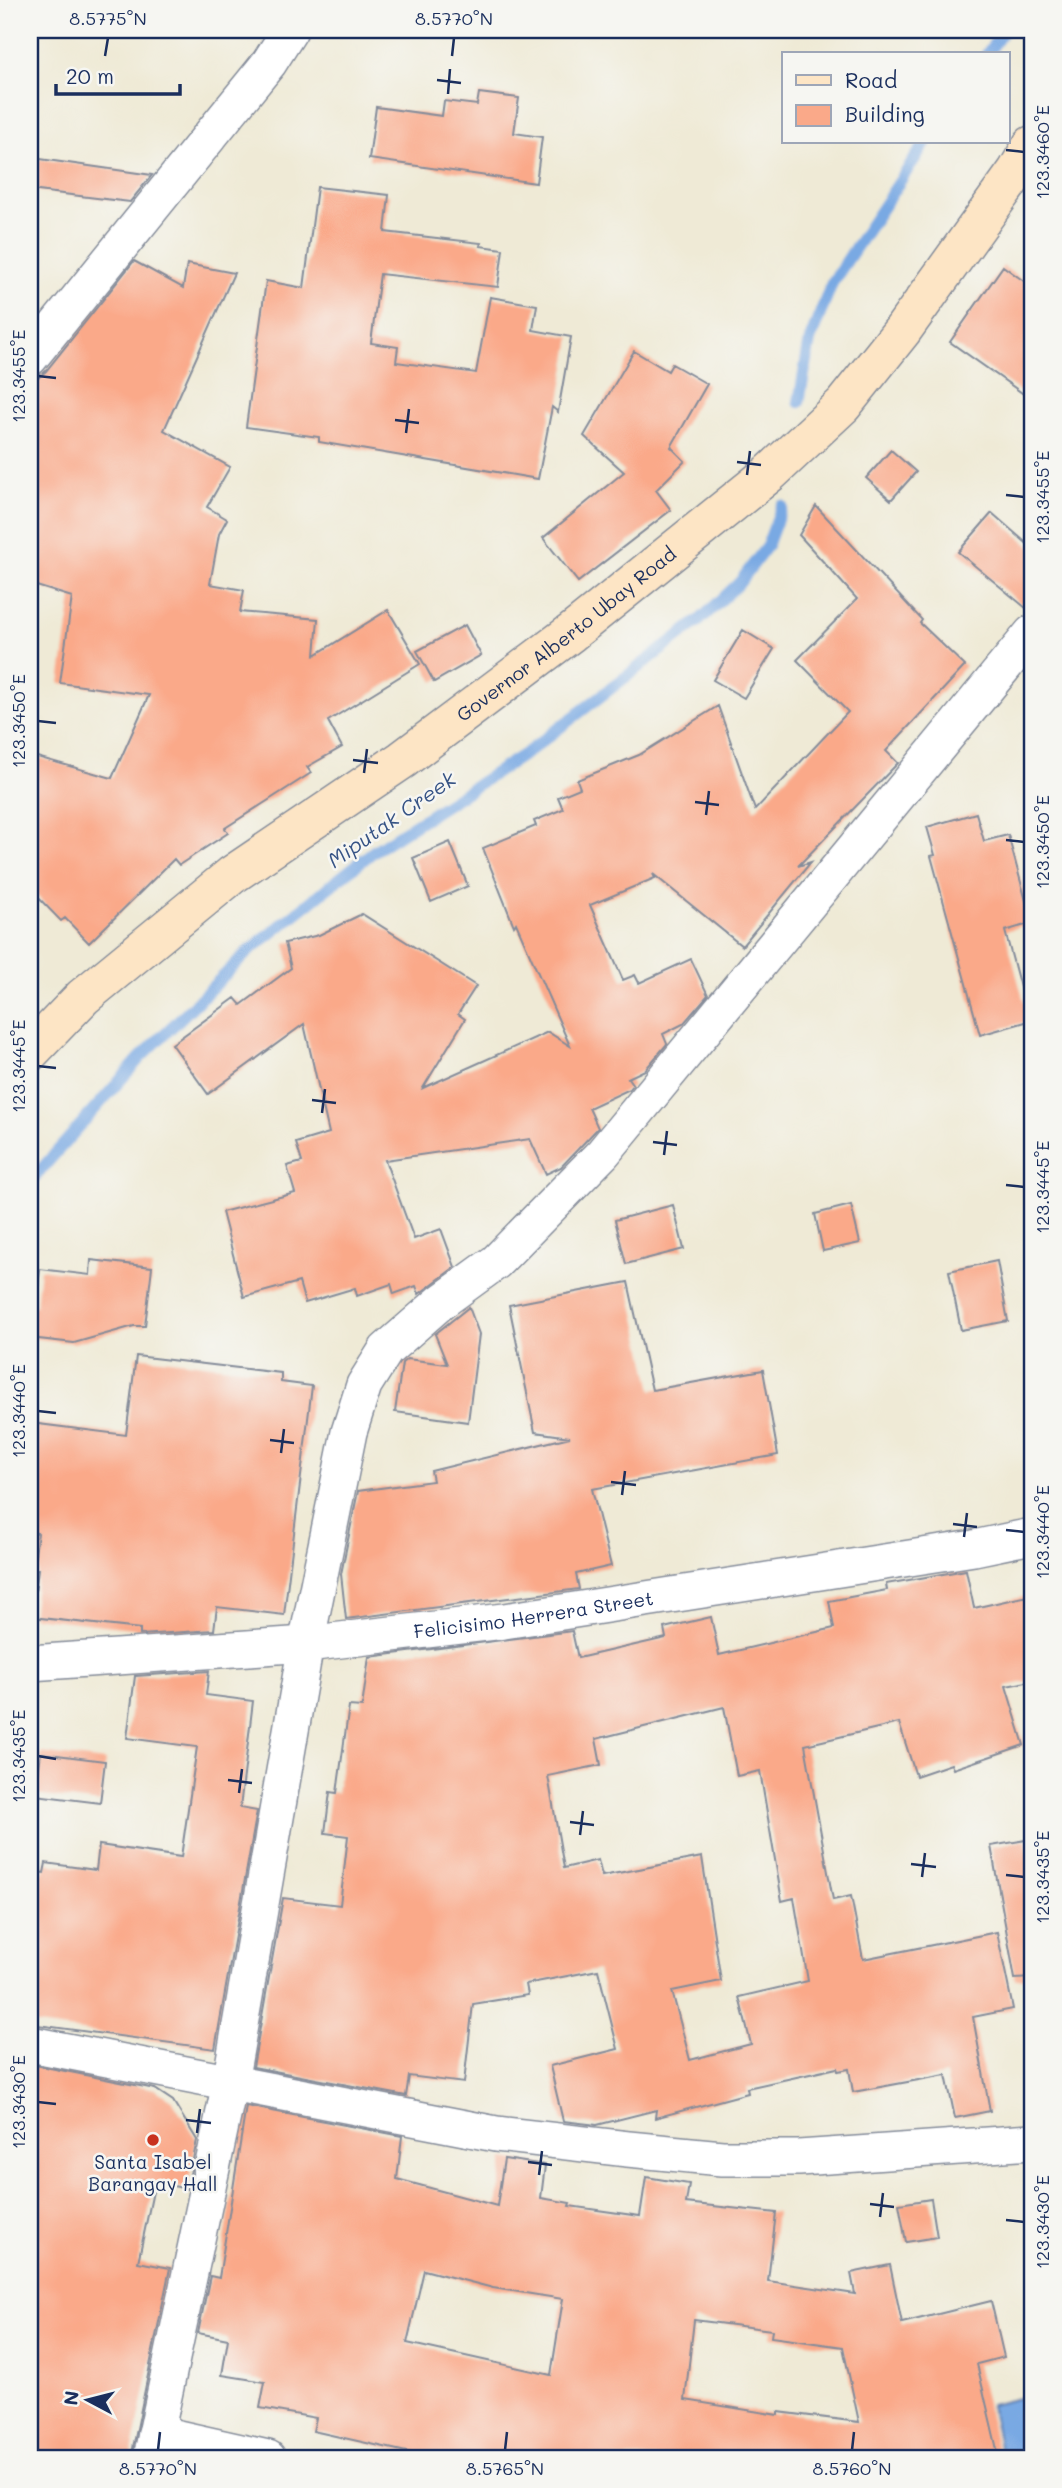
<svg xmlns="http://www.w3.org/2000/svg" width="1062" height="2488" font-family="Mali,sans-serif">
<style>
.water{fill:#79a9e3;stroke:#4a6ca0;stroke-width:2}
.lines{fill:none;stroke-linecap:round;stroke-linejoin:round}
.stream{stroke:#79a9e3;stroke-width:12}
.building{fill:#faa989;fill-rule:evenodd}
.street-casing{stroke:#858c9a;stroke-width:38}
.secondary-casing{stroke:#858c9a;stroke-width:41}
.street{stroke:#fff;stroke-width:35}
.secondary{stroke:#fde5c5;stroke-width:38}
.ticks{fill:none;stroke:#1b2f5e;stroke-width:2.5}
.poi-dot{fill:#c8321e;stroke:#f6f6f2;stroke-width:2.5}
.labels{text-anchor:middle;stroke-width:5;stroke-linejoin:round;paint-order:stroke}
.street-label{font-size:19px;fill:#1b2f5e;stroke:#f6f6f2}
.poi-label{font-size:19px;fill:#1b2f5e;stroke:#f6f6f2}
.water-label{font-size:21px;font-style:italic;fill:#375486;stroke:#f6f6f2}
.neatline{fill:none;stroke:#1b2f5e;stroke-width:2.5}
.ticks-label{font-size:18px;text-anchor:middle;fill:#1b2f5e}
</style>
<rect width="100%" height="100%" fill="#f6f6f2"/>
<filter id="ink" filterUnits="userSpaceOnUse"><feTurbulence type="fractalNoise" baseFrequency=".0143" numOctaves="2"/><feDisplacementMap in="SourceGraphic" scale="14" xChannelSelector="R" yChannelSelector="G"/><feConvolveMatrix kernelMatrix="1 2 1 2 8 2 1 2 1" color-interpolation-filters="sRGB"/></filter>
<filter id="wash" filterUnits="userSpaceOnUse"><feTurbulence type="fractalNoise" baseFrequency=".00686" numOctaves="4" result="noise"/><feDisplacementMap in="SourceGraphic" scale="28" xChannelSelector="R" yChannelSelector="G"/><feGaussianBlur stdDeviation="1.57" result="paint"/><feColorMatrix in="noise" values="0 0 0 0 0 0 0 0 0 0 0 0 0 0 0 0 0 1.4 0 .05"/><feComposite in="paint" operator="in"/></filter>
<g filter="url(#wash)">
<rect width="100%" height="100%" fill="#efead6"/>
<!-- water -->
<path class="water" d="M1032 2395V2458H1002L990 2405Z"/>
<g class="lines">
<!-- stream -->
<path class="stream" d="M987 54 1004 30
M799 402 810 340 832 283 926 142
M30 1182 140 1058 249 951 374 851 528 752 700 620 740 582 767 546 782 506"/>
</g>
<g id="blocks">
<!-- building -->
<path class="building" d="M479 93 519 98 514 133 542 137 536 183 369 159 376 107 442 116 444 101 477 105Z
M33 158 152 175 130 202 30 190Z
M317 187 389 195 385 232 481 243 480 246 503 249 498 287 380 274 371 343 398 347 396 362 476 373 490 297 537 305 533 330 571 337 558 412 552 407 538 479 319 442V437L246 427 266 281 304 288Z
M134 261 183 288 187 264 234 273 164 430 230 467 207 507 227 519 219 534 210 584 244 590 240 612 318 619 315 655 388 610 420 664 328 721 342 747 307 767 311 773 225 828 228 833 179 865 174 859 89 943 65 918 61 921 30 889V755L112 778 149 695 60 683 72 597 30 584V385L46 371Z
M1003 266 1032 287V400L950 342Z
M634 351 668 371 672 364 707 384 671 447 685 461 656 490 671 510 578 582 543 538 624 472 584 436Z
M891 450 916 472 891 500 866 478Z
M816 506 922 620 920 623 965 666 886 751 898 763 798 866 811 862 742 946 653 874 655 878 590 905 623 980 635 975 639 983 691 959 708 995 683 1024 663 1034 667 1044 645 1070 628 1078 633 1085 630 1089 589 1108 598 1128 561 1167 546 1174 530 1139 385 1160 414 1239 441 1229 455 1267 419 1294 416 1286 394 1294 391 1284 357 1296 355 1288 305 1303 299 1282 244 1297 222 1212 295 1193 287 1166 302 1162 296 1143 329 1133 304 1024 208 1094 172 1044 235 998 241 1005 291 968 285 943 319 935 362 914 476 986 458 1014 465 1019 423 1088 548 1032 570 1046 516 923 514 926 483 848 536 826 534 821 563 809 558 797 580 788 577 780 639 755 718 706 755 810 848 712 797 660 857 599 799 535Z
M992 513 1032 548V613L958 552Z
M465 625 481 655 434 682 417 651Z
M743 630 774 649 744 698 713 680Z
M976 813 984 841 1008 835 1032 923 1005 931 1029 1021 980 1035 931 856 935 855 927 827Z
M450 842 468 886 431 902 413 858Z
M673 1205 684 1249 626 1264 615 1220Z
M851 1205 860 1243 823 1251 815 1214Z
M91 1260 152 1267 145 1326H134L74 1343 30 1338V1305L36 1306 40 1269 90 1275Z
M997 1261 1008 1321 961 1330 949 1271Z
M628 1282 652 1390 763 1370 778 1455 592 1489 611 1566 576 1574 579 1589 346 1619 341 1574 358 1491 433 1481 431 1471 570 1437 535 1432 509 1305Z
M469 1307 479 1334 468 1422 395 1412 402 1363 407 1359 447 1364 435 1334Z
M136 1356 281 1373V1382L312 1386 284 1615 217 1607 214 1630 140 1635V1629L32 1617 38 1569H33L38 1533 30 1532V1423L126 1435Z
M966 1570 974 1608 1032 1595V1681L1006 1686 1024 1745 953 1769 951 1764 916 1776 899 1723 805 1745 833 1900 851 1896 863 1959 997 1932 1013 2009 973 2017 990 2111 955 2118 946 2075 853 2092 849 2069 838 2071 837 2068 747 2088 748 2093 655 2118 656 2110 597 2125 563 2121 550 2066 618 2049 598 1970 526 1984 528 1995 473 2004 464 2083 409 2076 406 2096 253 2067 283 1898 340 1905 348 1836 325 1833 330 1792 337 1793 349 1706 362 1707 369 1657 572 1631 578 1658 666 1638 664 1628 711 1617 719 1655 834 1628 829 1601 887 1590 886 1584ZM724 1707 737 1776 760 1771 782 1901 794 1898 808 1981 739 1997 751 2044 690 2060 672 1991 721 1981 702 1857 602 1876 598 1860 564 1868 548 1776 601 1765 596 1739Z
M209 1671 206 1695 253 1701 240 1808 257 1811 215 2049 30 2024V1871L44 1873 46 1863 96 1870 99 1845 181 1857 197 1747 127 1738 135 1676Z
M41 1753 105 1761 100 1803 35 1795Z
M1026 1840 1032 1874V1978L1015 1979 991 1846Z
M30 2064 155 2089 173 2101 197 2140 187 2189 155 2182 138 2262 170 2268 131 2458H30Z
M246 2106 402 2136 397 2179 497 2206 504 2159 545 2165 541 2198 570 2203 569 2206 640 2216 646 2177 689 2184 686 2203 776 2213 768 2281 855 2294 851 2273 890 2265 902 2323 991 2301 1004 2357 977 2364 999 2458H410L411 2453 313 2431 316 2418 260 2408 265 2382 222 2375 228 2339 198 2333 210 2276 219 2278ZM424 2270 493 2288 563 2299 551 2375 407 2343ZM694 2320 772 2330 771 2337 843 2347 859 2422 778 2412V2415L685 2400Z
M931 2199 937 2237 906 2242 899 2204Z"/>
</g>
</g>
<g filter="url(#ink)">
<use href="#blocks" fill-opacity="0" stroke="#858c9a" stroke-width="2"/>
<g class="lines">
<!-- street casing -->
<g class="street-casing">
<g id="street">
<path d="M30 358 269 63 290 30"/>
<path id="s1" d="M30 1663 306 1644 504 1621 974 1548 1032 1536"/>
<path d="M30 2044 496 2134 628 2149 722 2158H799L1032 2142"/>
<path d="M156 2433 268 2458"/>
<path d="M151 2458 230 2083 306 1644 349 1432 364 1385 386 1350 441 1302 496 1262 603 1153 1032 633"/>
</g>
</g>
<!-- secondary casing -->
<g class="secondary-casing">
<g id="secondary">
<path id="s2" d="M30 1052 83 997 232 875 402 760 571 633 770 473 843 405 902 331 1017 171 1032 145"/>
</g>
</g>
<!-- street -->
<use href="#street" class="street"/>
<!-- secondary -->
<use href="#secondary" class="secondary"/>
</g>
</g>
<!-- ticks -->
<path class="ticks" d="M105 56 108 38M452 56 454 38M437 80 461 83M448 94 450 69M1006 150 1024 152M38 376 56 378M395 420 419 423M406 433 409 409M737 462 761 465M747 475 750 451M1006 495 1024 497M38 721 56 723M353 760 378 763M364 773 367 749M695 802 719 805M706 815 709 791M1006 840 1024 842M38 1066 56 1068M312 1100 336 1103M322 1113 325 1089M653 1142 677 1145M664 1155 667 1131M1006 1185 1024 1187M38 1411 56 1413M270 1440 294 1443M281 1453 284 1429M611 1482 636 1485M622 1495 625 1471M953 1524 977 1527M1006 1530 1024 1532M964 1537 967 1513M38 1756 56 1759M228 1780 252 1783M239 1793 242 1769M570 1822 594 1825M580 1835 583 1811M911 1864 936 1867M1006 1875 1024 1877M922 1877 925 1853M38 2102 56 2104M186 2120 211 2123M197 2133 200 2109M528 2162 552 2165M539 2175 542 2151M870 2204 894 2207M880 2217 883 2193M1006 2220 1024 2222M158 2450 160 2432M505 2450 507 2432M852 2450 854 2432"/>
<!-- markers -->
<circle class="poi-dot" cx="153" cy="2140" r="7"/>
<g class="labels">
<!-- street labels -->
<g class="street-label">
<text dy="7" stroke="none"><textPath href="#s2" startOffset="681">Governor Alberto Ubay Road</textPath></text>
<text dy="7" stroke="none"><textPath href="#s1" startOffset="506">Felicisimo Herrera Street</textPath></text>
</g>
<!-- poi labels -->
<g class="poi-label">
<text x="153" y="2169">Santa Isabel<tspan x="153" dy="22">Barangay Hall</tspan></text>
</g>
<!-- water labels -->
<g class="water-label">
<text transform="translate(392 820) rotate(-35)" y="7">Miputak Creek</text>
</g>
</g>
<!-- margin -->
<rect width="1062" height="2488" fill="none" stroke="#f6f6f2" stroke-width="77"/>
<!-- legend -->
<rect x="782" y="52" width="228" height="91" fill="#f6f6f2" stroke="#9ea6b7" stroke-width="2"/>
<rect x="796" y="75" width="35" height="10" fill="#fde5c5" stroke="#9ea6b7" stroke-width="2"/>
<text x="845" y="88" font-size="21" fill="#1b2f5e">Road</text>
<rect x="796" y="105" width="35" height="21" fill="#faa989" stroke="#9ea6b7" stroke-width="2"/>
<text x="845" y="122" font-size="21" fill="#1b2f5e">Building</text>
<!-- north arrow -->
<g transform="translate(88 2400) rotate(277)" stroke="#f6f6f2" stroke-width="5" paint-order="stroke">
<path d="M0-5L12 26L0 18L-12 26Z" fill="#1b2f5e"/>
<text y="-10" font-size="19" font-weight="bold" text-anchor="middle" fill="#1b2f5e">N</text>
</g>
<!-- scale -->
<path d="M56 84v10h124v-10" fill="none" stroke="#1b2f5e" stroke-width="3.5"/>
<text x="66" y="84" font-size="21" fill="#1b2f5e" stroke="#f6f6f2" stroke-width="5" paint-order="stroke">20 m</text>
<rect x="38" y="38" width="986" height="2412" class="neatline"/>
<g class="ticks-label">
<text x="108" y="25">8.5775°N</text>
<text x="454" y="25">8.5770°N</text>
<text transform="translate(1043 152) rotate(-90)" y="6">123.3460°E</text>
<text transform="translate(19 376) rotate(-90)" y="6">123.3455°E</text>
<text transform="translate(1043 497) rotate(-90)" y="6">123.3455°E</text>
<text transform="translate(19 721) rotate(-90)" y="6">123.3450°E</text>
<text transform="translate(1043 842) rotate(-90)" y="6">123.3450°E</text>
<text transform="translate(19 1066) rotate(-90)" y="6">123.3445°E</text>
<text transform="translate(1043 1187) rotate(-90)" y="6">123.3445°E</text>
<text transform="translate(19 1411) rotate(-90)" y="6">123.3440°E</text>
<text transform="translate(1043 1532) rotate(-90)" y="6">123.3440°E</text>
<text transform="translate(19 1756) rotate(-90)" y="6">123.3435°E</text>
<text transform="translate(1043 1877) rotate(-90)" y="6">123.3435°E</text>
<text transform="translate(19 2102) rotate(-90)" y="6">123.3430°E</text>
<text transform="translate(1043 2222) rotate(-90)" y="6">123.3430°E</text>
<text x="158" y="2475">8.5770°N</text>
<text x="505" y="2475">8.5765°N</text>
<text x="852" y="2475">8.5760°N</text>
</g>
</svg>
